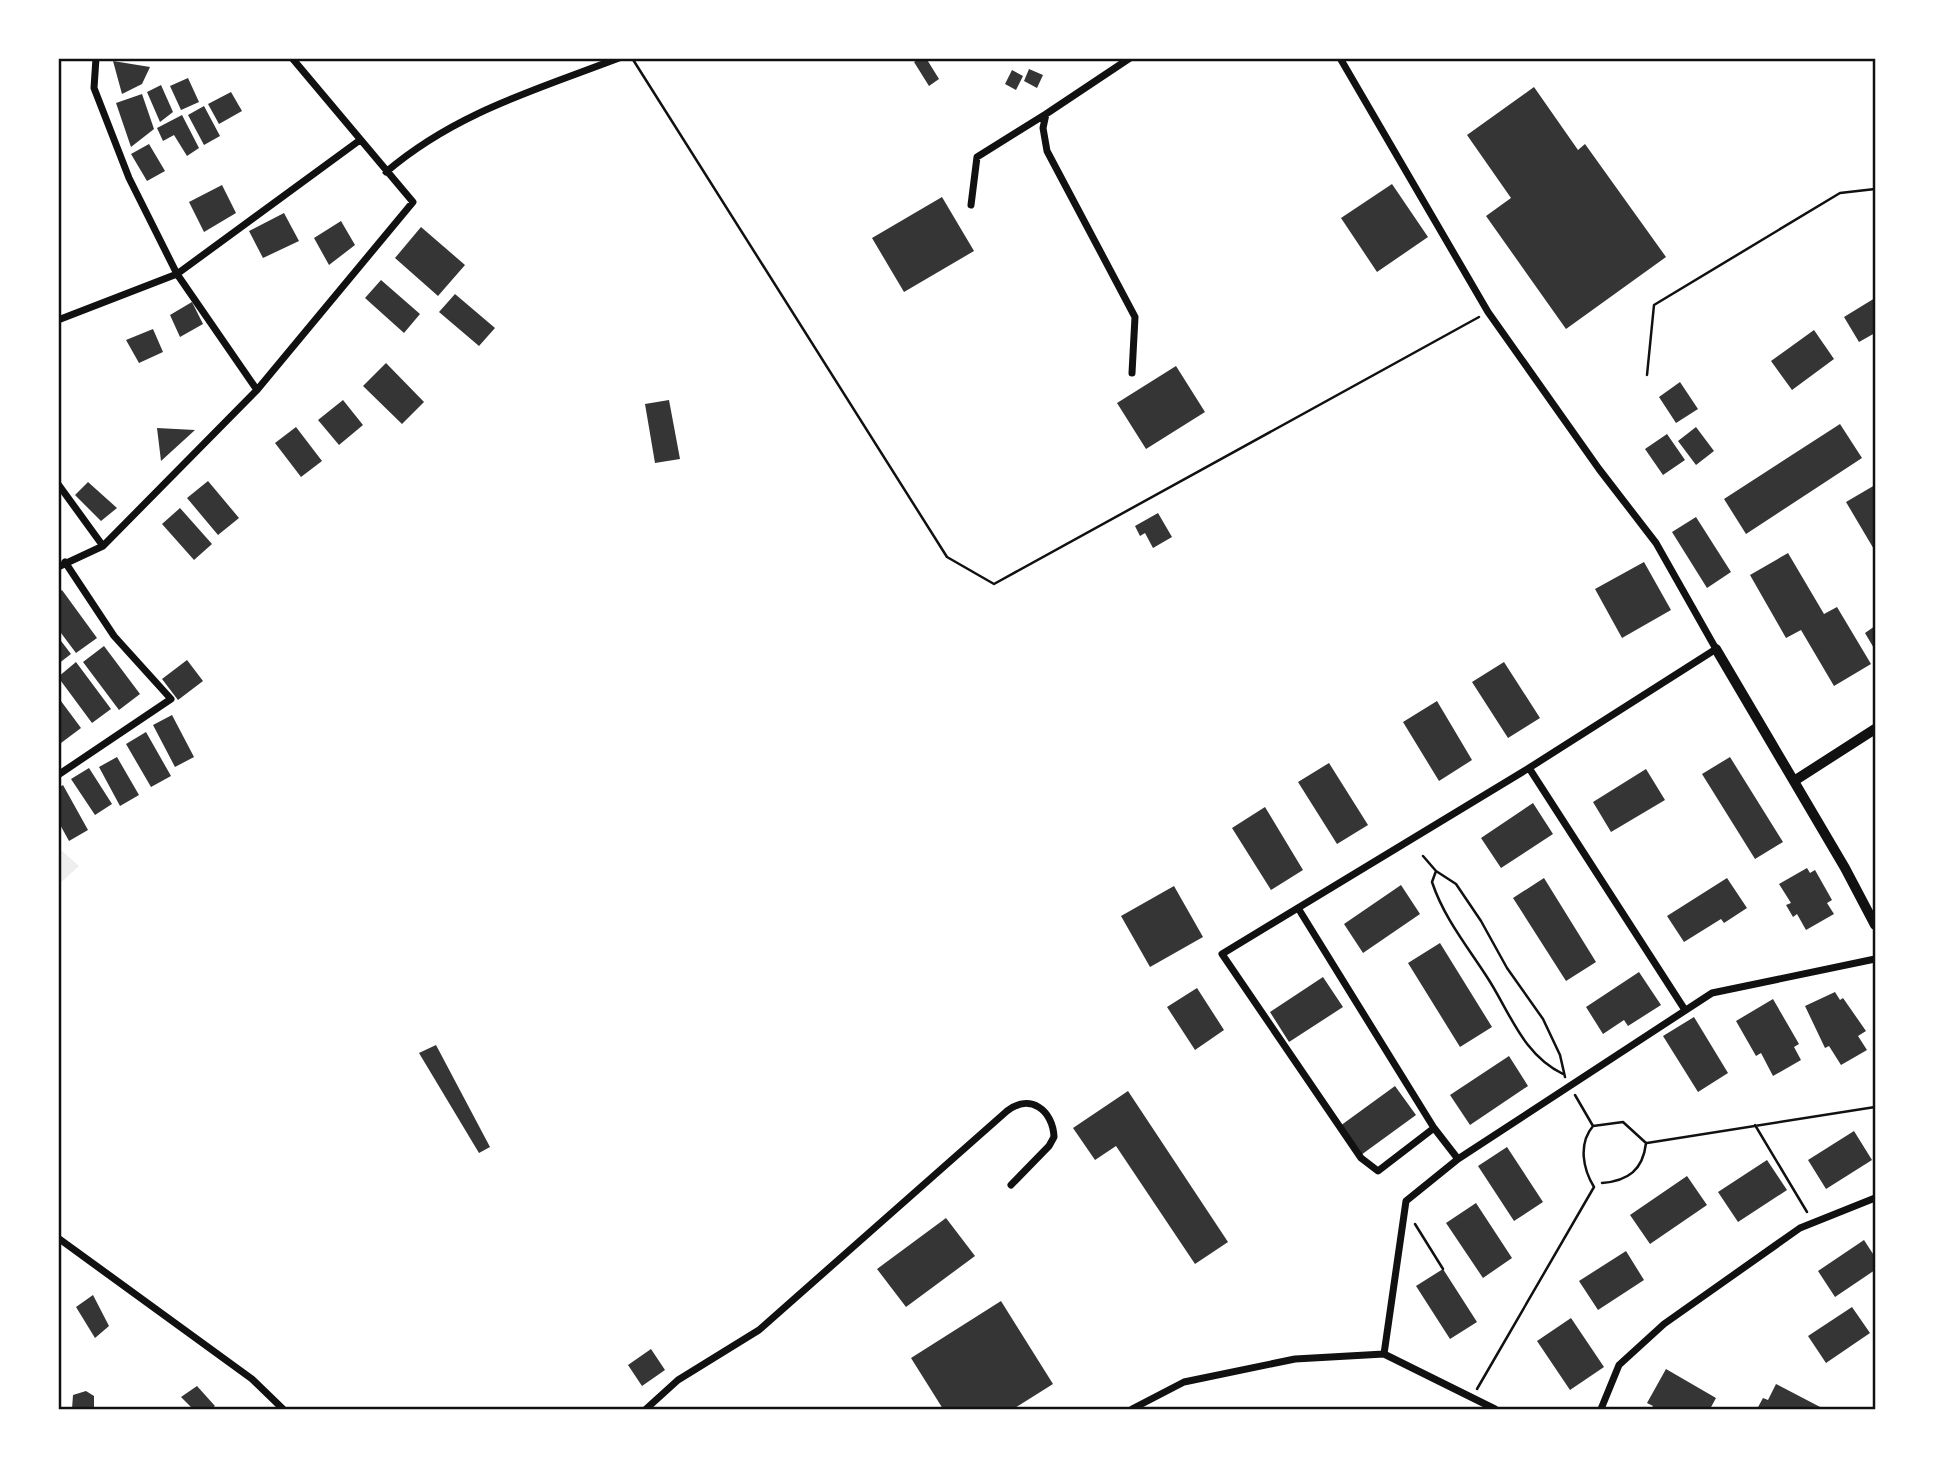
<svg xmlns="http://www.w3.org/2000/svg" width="1933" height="1467" font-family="'Fira Sans Condensed',sans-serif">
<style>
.green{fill:#eee}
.building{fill:#353535}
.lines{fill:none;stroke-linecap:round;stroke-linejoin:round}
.path{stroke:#111;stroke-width:2.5}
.minor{stroke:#111;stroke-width:7}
.tertiary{stroke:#111;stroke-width:10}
.neatline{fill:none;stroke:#111;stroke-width:2.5}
</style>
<rect width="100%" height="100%" fill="#fff"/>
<!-- green -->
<path class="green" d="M61 850 79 866 58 885V851Z"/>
<!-- building -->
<path class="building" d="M920 58H926L939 79 929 86 914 62Z
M113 61 150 67 142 84 122 94Z
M1029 69 1043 75 1037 88 1024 81Z
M1012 70 1023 76 1016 90 1005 84Z
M188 78 199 102 181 110 170 86Z
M161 85 173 112 160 122 147 92Z
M1534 87 1578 150 1585 144 1666 257 1566 329 1486 216 1511 198 1467 135Z
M231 92 242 111 219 124 208 104Z
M142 94 154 129 131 147 116 103Z
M204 106 220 136 204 145 188 115Z
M182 115 199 148 187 156 174 135 163 141 157 128Z
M149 144 165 171 147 181 131 154Z
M1392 184 1428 237 1377 272 1341 218Z
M222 185 236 213 204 232 189 202Z
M942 197 974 251 904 292 872 238Z
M284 213 299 241 263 258 249 231Z
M341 221 355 245 329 265 314 238Z
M421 227 465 265 438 296 395 258Z
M381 280 420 314 404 333 365 298Z
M455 294 495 328 479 346 439 312Z
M1875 298V333L1859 342 1844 317Z
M192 302 203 324 180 337 170 315Z
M153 329 163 352 139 363 126 340Z
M1814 330 1834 359 1792 390 1771 361Z
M386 363 424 402 402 424 363 386Z
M1176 366 1205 412 1146 449 1117 403Z
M1680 382 1698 409 1676 423 1659 397Z
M343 400 363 425 339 445 318 420Z
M669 400 680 459 655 463 645 404Z
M1840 424 1862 458 1746 534 1724 499Z
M296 427 322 461 301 477 275 443Z
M1696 427 1714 451 1696 465 1678 441Z
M157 428 195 430 161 461Z
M1667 434 1685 460 1663 475 1645 449Z
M208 481 239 518 218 535 187 498Z
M88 482 117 508 101 521 75 495Z
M1875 485V551L1846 502Z
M180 508 212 544 194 560 162 524Z
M1158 513 1172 537 1153 548 1145 533 1140 536 1135 526Z
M1696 517 1731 572 1707 588 1672 532Z
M1788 553 1824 614 1837 607 1871 664 1834 686 1801 630 1786 638 1750 575Z
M1644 562 1671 610 1622 638 1595 589Z
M62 590 97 638 76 653 58 629V593Z
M1875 626V650L1865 633Z
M58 637 71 654 58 664Z
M104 646 140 694 119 710 83 662Z
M187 660 203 681 178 700 162 679Z
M76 662 111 709 92 723 58 677Z
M1504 662 1540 718 1508 738 1472 682Z
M58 697 81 728 61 743 58 738Z
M1437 701 1472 760 1439 781 1403 722Z
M172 715 194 757 175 767 153 725Z
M146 732 171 776 151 787 126 744Z
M117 757 139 795 120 806 99 767Z
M1730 757 1783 842 1755 859 1702 774Z
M1329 763 1368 825 1337 844 1298 782Z
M89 768 112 804 95 815 71 779Z
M1646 769 1665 800 1611 832 1593 802Z
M63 785 88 830 69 841 58 821V788Z
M1533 803 1553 834 1501 868 1481 838Z
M1265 807 1303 870 1271 890 1232 828Z
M1807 868 1810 873 1815 870 1832 900 1827 903 1834 914 1806 930 1797 914 1793 917 1786 905 1791 903 1779 884Z
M1544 878 1596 962 1566 981 1513 898Z
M1727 878 1747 908 1724 923 1721 919 1684 942 1667 916Z
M1401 885 1420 914 1363 953 1344 924Z
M1174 886 1203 937 1150 967 1121 916Z
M1440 943 1492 1027 1460 1047 1408 963Z
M1639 972 1661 1005 1628 1026 1624 1020 1603 1034 1586 1007Z
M1323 977 1343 1007 1289 1042 1270 1012Z
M1197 988 1224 1030 1195 1050 1167 1007Z
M1835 992 1840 1000 1843 998 1866 1031 1858 1036 1867 1050 1841 1065 1829 1046 1825 1048 1805 1006Z
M1773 999 1799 1044 1794 1047 1801 1060 1773 1076 1761 1053 1756 1056 1736 1021Z
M1694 1017 1728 1073 1698 1092 1663 1036Z
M436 1045 490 1147 479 1153 419 1053Z
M1509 1056 1528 1086 1470 1125 1450 1095Z
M1395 1086 1416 1115 1361 1155 1340 1126Z
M1128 1091 1228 1242 1195 1264 1116 1146 1095 1160 1073 1128Z
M1854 1131 1872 1160 1826 1189 1808 1160Z
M1507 1147 1543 1202 1514 1221 1478 1166Z
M1767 1160 1787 1190 1738 1222 1718 1192Z
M1687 1176 1707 1205 1650 1244 1630 1215Z
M1476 1203 1512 1258 1483 1278 1446 1223Z
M946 1218 975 1256 906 1307 877 1269Z
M1864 1240 1875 1257V1270L1835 1297 1818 1271Z
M1626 1251 1644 1280 1598 1310 1579 1281Z
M1443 1269 1477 1322 1450 1339 1416 1286Z
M93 1295 109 1326 95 1338 76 1307Z
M1001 1301 1053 1384 1013 1409H943L911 1358Z
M1852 1307 1870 1333 1826 1363 1808 1336Z
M1571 1318 1604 1367 1570 1390 1537 1341Z
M651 1349 665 1370 642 1386 628 1365Z
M1666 1369 1716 1398 1710 1409H1651L1653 1406 1647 1403Z
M1776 1384 1824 1409H1757L1763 1398 1768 1400Z
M197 1386 215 1406 211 1409H193L181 1397Z
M86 1391 94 1396V1409H72L73 1395Z"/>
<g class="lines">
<!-- path -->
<path class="path" d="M632 58 947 557 994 584 1479 317
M1647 375 1654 305 1840 193 1875 189
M1423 856 1436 871 1456 884 1481 921 1507 968 1543 1019 1560 1055 1565 1077
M1436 871 1432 882C1444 918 1467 946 1487 977 1510 1012 1522 1054 1563 1074
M1575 1095 1593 1126
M1755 1125 1807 1212
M1647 1143 1875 1107
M1415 1224 1443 1269
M1477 1389 1594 1187C1583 1169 1578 1144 1593 1126L1623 1122 1646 1143C1643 1170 1628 1181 1602 1183"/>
<!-- minor -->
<path class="minor" d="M96 58 94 88 129 178 177 274 257 390
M1130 58 1046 114 1043 128 1047 151 1135 317 1132 373
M1340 58 1488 312 1599 469 1656 543 1716 649 1529 768 1222 954 1361 1158 1378 1171 1434 1128 1458 1159 1712 993 1875 959
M386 172C455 113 535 90 619 58
M971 205 977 157 1046 114
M58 320 177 274 360 140
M58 484 103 546
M58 567 103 546 257 390 413 202 292 58
M1529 768 1685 1010
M58 775 171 699 114 636 65 562
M1298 908 1434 1128
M1458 1159 1406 1201 1384 1354 1495 1409
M58 1238 252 1379 283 1409
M646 1409 678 1380 759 1330 1007 1111C1030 1093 1053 1110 1054 1137L1049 1146 1011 1185
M1132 1409 1184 1382 1295 1359 1384 1354
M1601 1409 1619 1365 1664 1324 1800 1228 1875 1198"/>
<!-- tertiary -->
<path class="tertiary" d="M1716 649 1845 868 1875 925
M1794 781 1875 729"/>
</g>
<!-- border -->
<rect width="1933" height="1467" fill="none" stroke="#ffffff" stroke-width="119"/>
<rect x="60" y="60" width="1814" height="1348" class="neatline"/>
</svg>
